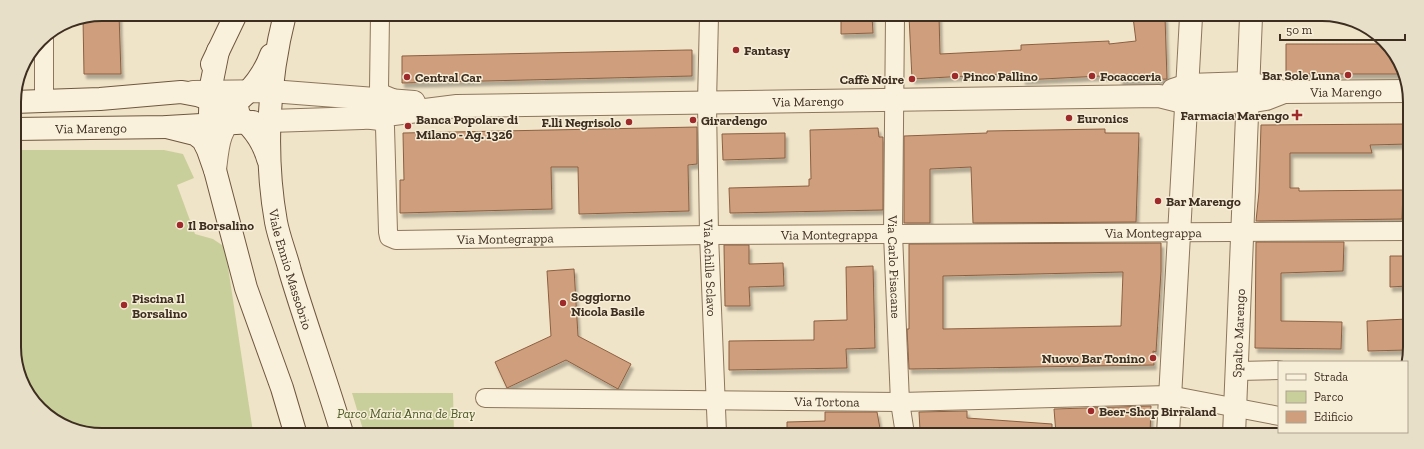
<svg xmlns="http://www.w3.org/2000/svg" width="1424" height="449" font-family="'Zilla Slab',serif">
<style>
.green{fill:#c9cf9b}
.building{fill:#cf9f7d;stroke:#8d5f41;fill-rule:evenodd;filter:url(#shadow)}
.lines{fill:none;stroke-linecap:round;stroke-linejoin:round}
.minor-casing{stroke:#8d765c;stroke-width:20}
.tertiary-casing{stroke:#8d765c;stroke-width:24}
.secondary-casing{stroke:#6f573f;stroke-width:24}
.minor{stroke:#faf1dc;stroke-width:18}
.tertiary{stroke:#faf1dc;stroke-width:22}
.secondary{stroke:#faf1dc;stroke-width:22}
.poi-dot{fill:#9e2a2b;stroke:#f7eed8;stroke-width:1.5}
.labels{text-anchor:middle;stroke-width:3;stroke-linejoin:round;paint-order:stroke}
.poi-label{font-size:13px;font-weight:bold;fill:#3d2e20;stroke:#f7eed8;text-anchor:start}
.street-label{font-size:13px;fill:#3d2e20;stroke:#f7eed8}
.park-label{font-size:13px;font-style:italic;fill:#4d5a26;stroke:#f7eed8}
.rim{fill:none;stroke:#3d2e20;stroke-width:2}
</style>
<defs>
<filter id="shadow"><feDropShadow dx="2.5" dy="4.5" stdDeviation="1" flood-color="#0004"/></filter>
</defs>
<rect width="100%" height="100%" fill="#f0e4c8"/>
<!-- green -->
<path class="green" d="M14 150H164L183 154 194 178 177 185 195 234 213 239 225 247 253 432H79L36 405 16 364Z
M352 393H453L454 433H364Z"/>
<!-- building -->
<path class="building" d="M102 14H119L121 74H84L83 18Z
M841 16H872L873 33 841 34Z
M909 16H939L940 54 1021 50V45L1109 41V44L1136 41 1133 17H1165L1167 79 1120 81V75L1023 80 1022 73 912 79Z
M1286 44H1387L1403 74H1286Z
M687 50H692V76L402 83V56Z
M1408 124V144L1370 145 1372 153H1290V188H1299V191L1403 190 1402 219 1256 221 1259 192 1261 125Z
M697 127V164L688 165 689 211 579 214 578 167H551L552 209 400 213V180H404L403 133Z
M878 128 879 137H883V210L730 213 729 188 809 186V179H811L810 130Z
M1105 129V133H1139L1136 222 973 223 971 167 930 169V223H904V136L987 133V131Z
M785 133V158L723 160 722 134Z
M1256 242H1344L1343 271 1281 273V321L1342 322 1341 349 1255 348Z
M1161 243V271L1156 352 1153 351 1154 365 909 369 907 329H909V244ZM1123 272 1121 326 943 329V276Z
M724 245H749V264L783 263 784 286 749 287 750 306H725Z
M1390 256H1407V286L1390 287Z
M873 266 875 348 846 349 847 368 729 370V341L814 340V321L847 320 846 267Z
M574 269 578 336 631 364 618 389 566 360 507 388 495 362 551 336 547 271Z
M1407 319V350L1368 351 1367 321Z
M1151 406 1150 434H1123V428L1076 432 1075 434H1056L1054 409Z
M967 411V418L1052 424V434H942V429L920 430 919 412Z
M825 412H877L881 434H787V422L825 421Z"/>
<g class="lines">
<!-- minor casing -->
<g class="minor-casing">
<g id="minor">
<path d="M380 15 379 89 383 94 395 99"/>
<path id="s1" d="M709 16 707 103 709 235 717 433"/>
<path id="s2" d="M895 16 893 234 900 402 905 434"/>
<path d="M44 37V102"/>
<path id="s3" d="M363 119 380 121 385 127 388 232 389 237 396 240 709 235 1408 231"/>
<path d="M1238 371 1279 370"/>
<path id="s4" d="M485 398 900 402 1169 395 1279 416"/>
</g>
</g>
<!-- tertiary casing -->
<g class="tertiary-casing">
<g id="tertiary">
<path id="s5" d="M1173 90 1188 85 1249 83 1284 92 1408 91"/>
<path d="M193 92 271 91 414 102"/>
<path id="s6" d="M270 121 362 118 457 106 1159 96 1187 103 1248 102 1266 99 1284 92"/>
<path d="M215 170C218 144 218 130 238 111"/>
<path d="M1168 434 1191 17"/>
<path id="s7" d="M1234 435 1251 17"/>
</g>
</g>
<!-- secondary casing -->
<g class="secondary-casing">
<g id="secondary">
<path id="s8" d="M285 14C268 81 264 154 276 222 279 238 286 255 290 271 306 325 326 379 342 433"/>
<path d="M212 64 236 14"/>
<path d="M14 102 100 99 181 92C219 97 257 120 268 159"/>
<path d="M210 113 211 86 218 51"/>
<path d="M216 115C241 102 261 82 271 55"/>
<path d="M167 127 195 134 203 140 208 150 215 170 246 288 282 388 295 432"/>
<path id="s9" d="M14 129 167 127 253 122"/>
</g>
</g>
<!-- minor -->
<use href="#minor" class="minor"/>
<!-- tertiary -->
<use href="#tertiary" class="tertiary"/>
<!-- secondary -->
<use href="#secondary" class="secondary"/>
</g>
<!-- markers -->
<g class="poi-dot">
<circle cx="736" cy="50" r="4"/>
<circle cx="1348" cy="75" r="4"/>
<circle cx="955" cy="76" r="4"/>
<circle cx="1092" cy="76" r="4"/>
<circle cx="407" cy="77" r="4"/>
<circle cx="912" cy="79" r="4"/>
<path d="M1295 109h4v4h4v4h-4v4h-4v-4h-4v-4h4z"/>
<circle cx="1069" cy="118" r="4"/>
<circle cx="693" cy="120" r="4"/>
<circle cx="629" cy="122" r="4"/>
<circle cx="408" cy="126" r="4"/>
<circle cx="1158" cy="201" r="4"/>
<circle cx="180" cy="225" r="4"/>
<circle cx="563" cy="303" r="4"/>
<circle cx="124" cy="305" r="4"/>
<circle cx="1153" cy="358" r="4"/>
<circle cx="1091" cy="411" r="4"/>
</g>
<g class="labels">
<!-- poi labels -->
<g class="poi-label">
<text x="744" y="55">Fantasy</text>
<text x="1340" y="80" text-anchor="end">Bar Sole Luna</text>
<text x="963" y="81">Pinco Pallino</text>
<text x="1100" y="81">Focacceria</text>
<text x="415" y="82">Central Car</text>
<text x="904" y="84" text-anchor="end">Caffè Noire</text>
<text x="1289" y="120" text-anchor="end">Farmacia Marengo</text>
<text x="1077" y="123">Euronics</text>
<text x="416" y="124">Banca Popolare di<tspan x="416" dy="15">Milano - Ag. 1326</tspan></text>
<text x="701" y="125">Girardengo</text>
<text x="621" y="127" text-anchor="end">F.lli Negrisolo</text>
<text x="1166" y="206">Bar Marengo</text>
<text x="188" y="230">Il Borsalino</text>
<text x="571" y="301">Soggiorno<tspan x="571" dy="15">Nicola Basile</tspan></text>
<text x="132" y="303">Piscina Il<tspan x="132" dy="15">Borsalino</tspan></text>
<text x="1145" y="363" text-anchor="end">Nuovo Bar Tonino</text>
<text x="1099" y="416">Beer-Shop Birraland</text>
</g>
<!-- street labels -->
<g class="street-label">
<text dy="5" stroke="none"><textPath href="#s5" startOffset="175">Via Marengo</textPath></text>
<text dy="5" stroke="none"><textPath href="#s6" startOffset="539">Via Marengo</textPath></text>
<text dy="5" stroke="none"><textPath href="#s9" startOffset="77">Via Marengo</textPath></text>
<text dy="5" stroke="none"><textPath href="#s3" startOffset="900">Via Montegrappa</textPath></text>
<text dy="5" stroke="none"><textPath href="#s3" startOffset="576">Via Montegrappa</textPath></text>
<text dy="5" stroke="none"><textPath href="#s3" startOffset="252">Via Montegrappa</textPath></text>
<text dy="5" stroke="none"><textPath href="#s2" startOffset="251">Via Carlo Pisacane</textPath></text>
<text dy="5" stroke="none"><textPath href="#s8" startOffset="259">Viale Ennio Massobrio</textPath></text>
<text dy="5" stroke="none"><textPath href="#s1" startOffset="252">Via Achille Sclavo</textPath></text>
<text dy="5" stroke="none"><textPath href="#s7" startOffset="102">Spalto Marengo</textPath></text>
<text dy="5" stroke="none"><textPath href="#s4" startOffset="342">Via Tortona</textPath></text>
</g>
<!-- park labels -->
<g class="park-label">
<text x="406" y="418">Parco Maria Anna de Bray</text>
</g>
</g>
<!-- crop -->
<path d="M0 0H1424V449H0ZM102 21H1322A81 81 0 0 1 1403 102V347A81 81 0 0 1 1322 428H102A81 81 0 0 1 21 347V102A81 81 0 0 1 102 21Z" fill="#e8dfc9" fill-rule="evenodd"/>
<path class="rim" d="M102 21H1322A81 81 0 0 1 1403 102V347A81 81 0 0 1 1322 428H102A81 81 0 0 1 21 347V102A81 81 0 0 1 102 21Z"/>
<!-- legend -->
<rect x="1278" y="361" width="130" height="72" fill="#f7eed8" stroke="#ada18e"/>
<rect x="1286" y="374" width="20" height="6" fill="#faf1dc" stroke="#ada18e"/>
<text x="1314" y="381" font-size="12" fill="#3d2e20">Strada</text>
<rect x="1286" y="391" width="20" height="12" fill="#c9cf9b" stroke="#ada18e"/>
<text x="1314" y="401" font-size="12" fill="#3d2e20">Parco</text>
<rect x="1286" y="411" width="20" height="12" fill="#cf9f7d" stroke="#ada18e"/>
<text x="1314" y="421" font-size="12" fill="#3d2e20">Edificio</text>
<!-- scale -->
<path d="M1280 34v6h125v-6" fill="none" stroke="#3d2e20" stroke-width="2"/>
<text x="1286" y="34" font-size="12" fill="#3d2e20" stroke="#f7eed8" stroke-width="3" paint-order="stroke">50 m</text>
</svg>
